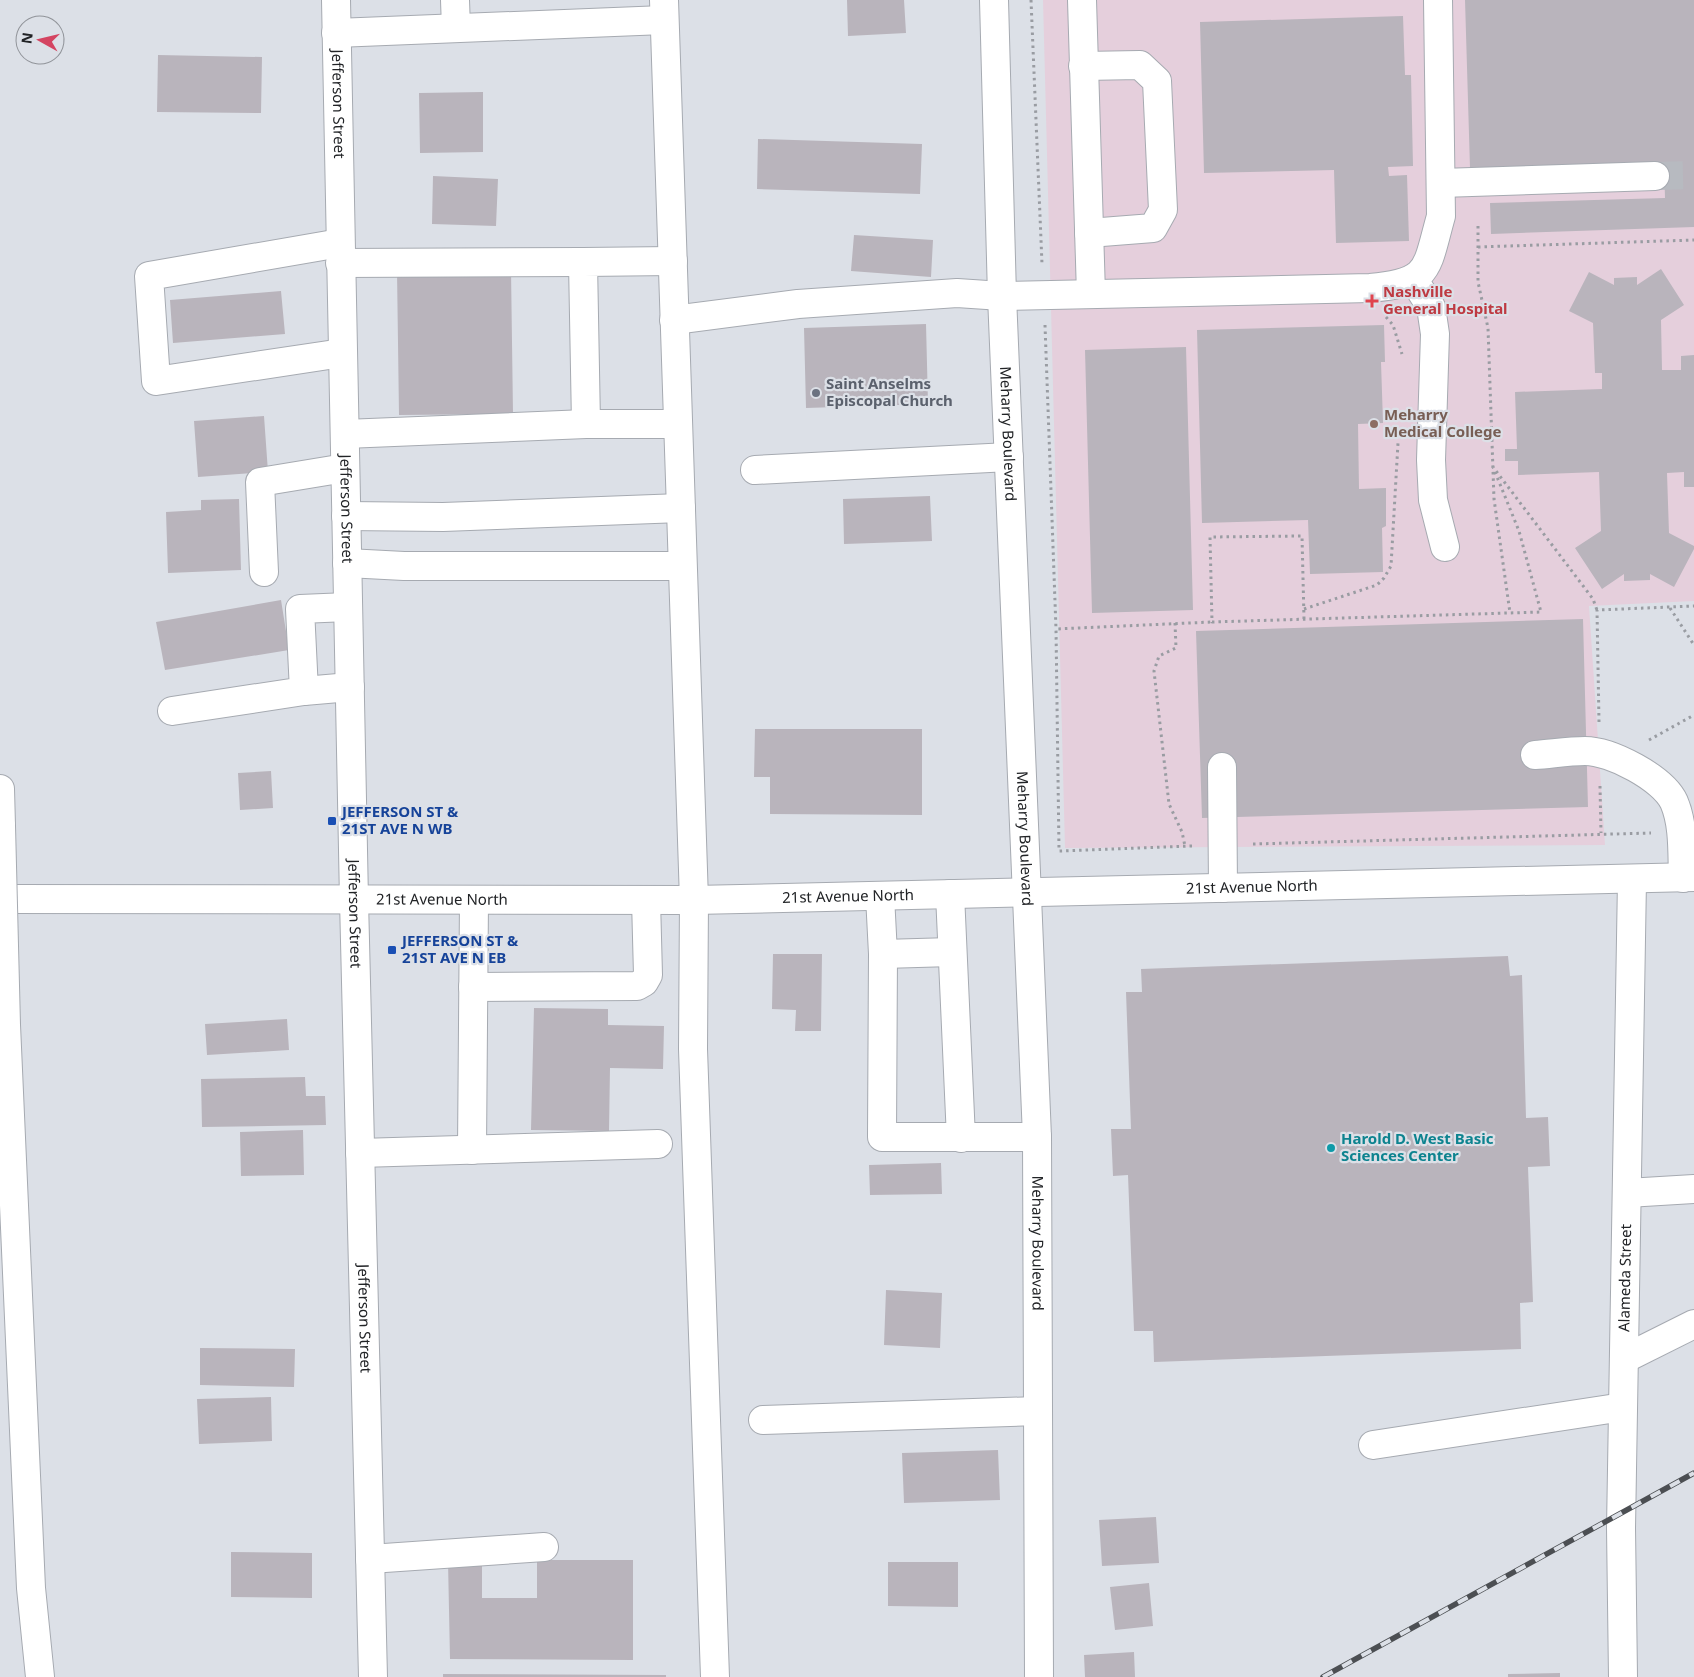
<svg xmlns="http://www.w3.org/2000/svg" width="1694" height="1677" font-family="'Noto Sans',sans-serif">
<style>
.medical{fill:#e5cfdc}
.building{fill:#b9b4bc}
.lines{fill:none;stroke-linecap:round;stroke-linejoin:round}
.minor-tunnel{stroke:#b7bac0;stroke-width:28;stroke-dasharray:28 14;stroke-linecap:butt}
.minor-casing{stroke:#a6aab1;stroke-width:30}
.major-casing{stroke:#a6aab1;stroke-width:30}
.highway-casing{stroke:#a6aab1;stroke-width:30}
.path{stroke:#999ca2;stroke-width:3;stroke-dasharray:2.5 4;stroke-linecap:butt}
.minor{stroke:#fff;stroke-width:28}
.major{stroke:#fff;stroke-width:28}
.highway{stroke:#fff;stroke-width:28}
.rail-casing{stroke:#4c4f53;stroke-width:5.5}
.rail{stroke:#dce0e7;stroke-width:4;stroke-dasharray:11;stroke-linecap:butt}
.highway-bridge-casing{stroke:#a6aab1;stroke-width:30;stroke-linecap:butt}
.highway-bridge{stroke:#fff;stroke-width:28}
.health-dot{fill:#e0444e;stroke:#dce0e7;stroke-width:2}
.worship-dot{fill:#6b7280;stroke:#dce0e7;stroke-width:2}
.education-dot{fill:#8d6e63;stroke:#dce0e7;stroke-width:2}
.transit-dot{fill:#1a4fb4;stroke:#dce0e7;stroke-width:2}
.culture-dot{fill:#0f9aa8;stroke:#dce0e7;stroke-width:2}
.labels{text-anchor:middle;stroke-width:4.5;stroke-linejoin:round;paint-order:stroke}
.street-label{font-size:15px;fill:#212326;stroke:#dce0e7}
.health-label{font-size:15px;font-weight:bold;fill:#be3a42;stroke:#dce0e7;text-anchor:start}
.worship-label{font-size:15px;font-weight:bold;fill:#5b616d;stroke:#dce0e7;text-anchor:start}
.education-label{font-size:15px;font-weight:bold;fill:#785e54;stroke:#dce0e7;text-anchor:start}
.transit-label{font-size:15px;font-weight:bold;fill:#164399;stroke:#dce0e7;text-anchor:start}
.culture-label{font-size:15px;font-weight:bold;fill:#0d838f;stroke:#dce0e7;text-anchor:start}
</style>
<rect width="100%" height="100%" fill="#dce0e7"/>
<!-- medical -->
<path class="medical" d="M1043 0H1694V601L1589 606 1605 845 1065 848Z"/>
<!-- building -->
<path class="building" d="M847 0H904L906 33 848 36Z
M1465 0H1694V227L1491 234 1490 203 1665 198 1664 162 1470 168Z
M1403 16 1405 75H1411L1413 166 1388 167 1389 176 1407 175 1409 241 1336 243 1334 170 1204 173 1200 22Z
M158 55 262 57 261 113 157 112Z
M483 92V152L420 153 419 93Z
M758 139 922 144 920 194 757 189Z
M433 176 498 179 496 226 432 224Z
M854 235 933 240 931 277 851 271Z
M1661 269 1684 305 1661 320 1662 370H1681V356L1694 355V487H1684V472L1667 473 1669 533 1694 546V549L1674 587 1650 574V580L1624 581V574L1602 589 1575 548 1601 531 1599 472 1518 475V461H1505V449H1517L1515 392 1602 389V373H1595L1593 323 1569 311 1589 272 1614 285V278L1637 277V285Z
M511 270 513 414 399 415 397 271Z
M281 291 285 334 173 343 170 300Z
M926 324 928 404 806 408 804 328Z
M1384 325 1385 362H1381L1383 423 1358 424 1359 489 1386 488V526L1382 528 1383 572 1310 574 1308 520 1202 523 1197 330Z
M1186 347 1193 610 1092 613 1085 350Z
M264 416 268 472 198 477 194 421Z
M930 496 932 541 844 544 843 499Z
M239 499 241 570 168 573 166 512 201 510V500Z
M281 600 289 650 165 670 156 622Z
M1583 619 1588 807 1202 818 1196 631Z
M755 729H922V815L770 814V777H754Z
M271 771 273 808 240 810 238 773Z
M773 954H822L821 1031H795L796 1010 772 1009Z
M1508 956 1510 976 1522 975 1526 1118 1548 1117 1550 1166 1528 1167 1533 1302 1520 1303 1521 1349 1154 1362 1153 1331H1134L1128 1175 1113 1176 1111 1129H1131L1126 992H1142L1141 969Z
M534 1008 608 1009V1025L664 1026 663 1069 610 1068 609 1131 531 1130Z
M287 1019 289 1050 207 1055 205 1024Z
M305 1077 306 1096H325L326 1125 202 1127 201 1079Z
M303 1130 304 1175 241 1176 240 1132Z
M941 1163 942 1194 870 1195 869 1165Z
M886 1290 942 1293 940 1348 884 1345Z
M200 1348 295 1349 294 1387 200 1385Z
M271 1397 272 1441 199 1444 197 1399Z
M998 1450 1000 1500 904 1503 902 1453Z
M1156 1517 1159 1563 1102 1566 1099 1520Z
M231 1552 312 1553V1598L231 1597Z
M537 1560H633V1660L450 1659 448 1561H482V1598H537Z
M888 1562H958V1607L888 1606Z
M1149 1583 1153 1626 1115 1630 1110 1587Z
M1134 1652 1135 1677H1085L1084 1655Z
M1560 1673V1677H1508V1674Z
M443 1674 666 1675V1677H443Z"/>
<g class="lines">
<!-- minor-tunnel -->
<path class="minor-tunnel" d="M1655 176 1694 175"/>
<!-- minor casing -->
<g class="minor-casing">
<g id="minor">
<path d="M455 0 456 28"/>
<path d="M664 0 694 900 693 1049 715 1677"/>
<path id="s1" d="M994 0 1002 296 1037 1137 1039 1677"/>
<path d="M1082 0 1091 294"/>
<path d="M336 33 664 20"/>
<path d="M1083 66 1140 65 1157 81 1163 210 1153 228 1089 233"/>
<path d="M1441 183 1655 176"/>
<path d="M340 243 149 276 156 381 342 353"/>
<path d="M340 263 583 262"/>
<path d="M1414 280 1431 307 1435 334 1431 460 1433 500 1445 547"/>
<path d="M674 320 798 304 957 293 1002 296 1370 288C1431 283 1426 269 1441 216L1438 0"/>
<path d="M586 424 583 262 673 261"/>
<path d="M345 434 586 424H678"/>
<path d="M755 470 1009 457"/>
<path d="M346 516 443 517 681 508"/>
<path d="M347 563 404 566H682"/>
<path d="M264 572 260 482 345 468"/>
<path d="M304 691 350 687"/>
<path d="M172 711 304 691 300 609 348 607"/>
<path d="M1535 755C1551 754 1568 751 1585 751 1611 751 1663 778 1674 802 1684 825 1682 854 1683 878"/>
<path d="M1222 767 1223 888"/>
<path d="M950 894 961 1138"/>
<path d="M880 896 883 954 882 1137H1037"/>
<path id="s2" d="M0 899 694 900 1694 877"/>
<path d="M883 954 952 952"/>
<path d="M473 987 637 986 644 982 648 975 646 900"/>
<path d="M472 1150 474 900"/>
<path d="M360 1153 658 1144"/>
<path d="M1627 1193 1694 1189"/>
<path d="M1624 1359 1694 1324"/>
<path d="M763 1420 1037 1411"/>
<path d="M1373 1445 1623 1407"/>
<path d="M370 1559 544 1547"/>
<path id="s3" d="M1623 1677 1621 1528 1632 880"/>
</g>
</g>
<!-- major casing -->
<g class="major-casing">
<g id="major">
<path id="s4" d="M336 0 354 900 373 1677"/>
</g>
</g>
<!-- highway casing -->
<g class="highway-casing">
<path id="highway" d="M0 789 1 826
M6 1025 31 1588 40 1677"/>
</g>
<!-- path -->
<path class="path" d="M1031 0 1042 264
M1478 226V282L1488 328 1494 499 1510 613
M1478 247 1694 240
M1386 317 1393 325 1402 354
M1045 325 1056 629
M1670 608 1694 645
M1304 609 1377 585 1384 578 1391 566 1398 443
M1304 619 1302 536 1210 537 1212 622 1541 612 1519 531 1493 467 1593 599 1597 610
M1175 623 1176 648 1159 656 1154 671 1169 804 1182 832 1185 846
M1599 722 1597 610 1694 606
M1649 740 1694 715
M1600 786 1601 833
M1253 844 1651 833
M1192 846 1059 851 1056 629 1212 622"/>
<!-- minor -->
<use href="#minor" class="minor"/>
<!-- major -->
<use href="#major" class="major"/>
<!-- highway -->
<use href="#highway" class="highway"/>
<!-- rail casing -->
<g class="rail-casing">
<path id="rail" d="M1323 1677 1694 1473"/>
</g>
<!-- rail -->
<use href="#rail" class="rail"/>
<!-- highway-bridge casing -->
<g class="highway-bridge-casing">
<path id="highway-bridge" d="M1 826 6 1025"/>
</g>
<!-- highway-bridge -->
<use href="#highway-bridge" class="highway-bridge"/>
</g>
<!-- markers -->
<path class="health-dot" d="M1369.5 293.5h5v5h5v5h-5v5h-5v-5h-5v-5h5z"/>
<circle class="worship-dot" cx="816" cy="393" r="5"/>
<circle class="education-dot" cx="1374" cy="424" r="5"/>
<g class="transit-dot">
<rect x="327" y="816" width="10" height="10" rx="2.5"/>
<rect x="387" y="945" width="10" height="10" rx="2.5"/>
</g>
<circle class="culture-dot" cx="1331" cy="1148" r="5"/>
<g class="labels">
<!-- street labels -->
<g class="street-label">
<text dy="5" stroke="none"><textPath href="#s4" startOffset="104">Jefferson Street</textPath></text>
<text dy="5" stroke="none"><textPath href="#s1" startOffset="434">Meharry Boulevard</textPath></text>
<text dy="5" stroke="none"><textPath href="#s4" startOffset="509">Jefferson Street</textPath></text>
<text dy="5" stroke="none"><textPath href="#s1" startOffset="839">Meharry Boulevard</textPath></text>
<text dy="5" stroke="none"><textPath href="#s2" startOffset="1252">21st Avenue North</textPath></text>
<text dy="5" stroke="none"><textPath href="#s2" startOffset="848">21st Avenue North</textPath></text>
<text dy="5" stroke="none"><textPath href="#s2" startOffset="442">21st Avenue North</textPath></text>
<text dy="5" stroke="none"><textPath href="#s4" startOffset="914">Jefferson Street</textPath></text>
<text dy="5" stroke="none"><textPath href="#s1" startOffset="1244">Meharry Boulevard</textPath></text>
<text dy="5" stroke="none"><textPath href="#s3" startOffset="399">Alameda Street</textPath></text>
<text dy="5" stroke="none"><textPath href="#s4" startOffset="1319">Jefferson Street</textPath></text>
</g>
<!-- health labels -->
<g class="health-label">
<text x="1383" y="297">Nashville<tspan x="1383" dy="17">General Hospital</tspan></text>
</g>
<!-- worship labels -->
<g class="worship-label">
<text x="826" y="389">Saint Anselms<tspan x="826" dy="17">Episcopal Church</tspan></text>
</g>
<!-- education labels -->
<g class="education-label">
<text x="1384" y="420">Meharry<tspan x="1384" dy="17">Medical College</tspan></text>
</g>
<!-- transit labels -->
<g class="transit-label">
<text x="342" y="817">JEFFERSON ST &amp;<tspan x="342" dy="17">21ST AVE N WB</tspan></text>
<text x="402" y="946">JEFFERSON ST &amp;<tspan x="402" dy="17">21ST AVE N EB</tspan></text>
</g>
<!-- culture labels -->
<g class="culture-label">
<text x="1341" y="1144">Harold D. West Basic<tspan x="1341" dy="17">Sciences Center</tspan></text>
</g>
</g>
<!-- north arrow -->
<g transform="translate(40 40) rotate(278)"><circle r="24" fill="#dce0e7" stroke="#91949a"/>
<path d="M0-4L9 19L0 12L-9 19Z" fill="#d44461"/>
<text y="-8" font-size="14" font-weight="bold" text-anchor="middle" fill="#212326">N</text>
</g>
</svg>
